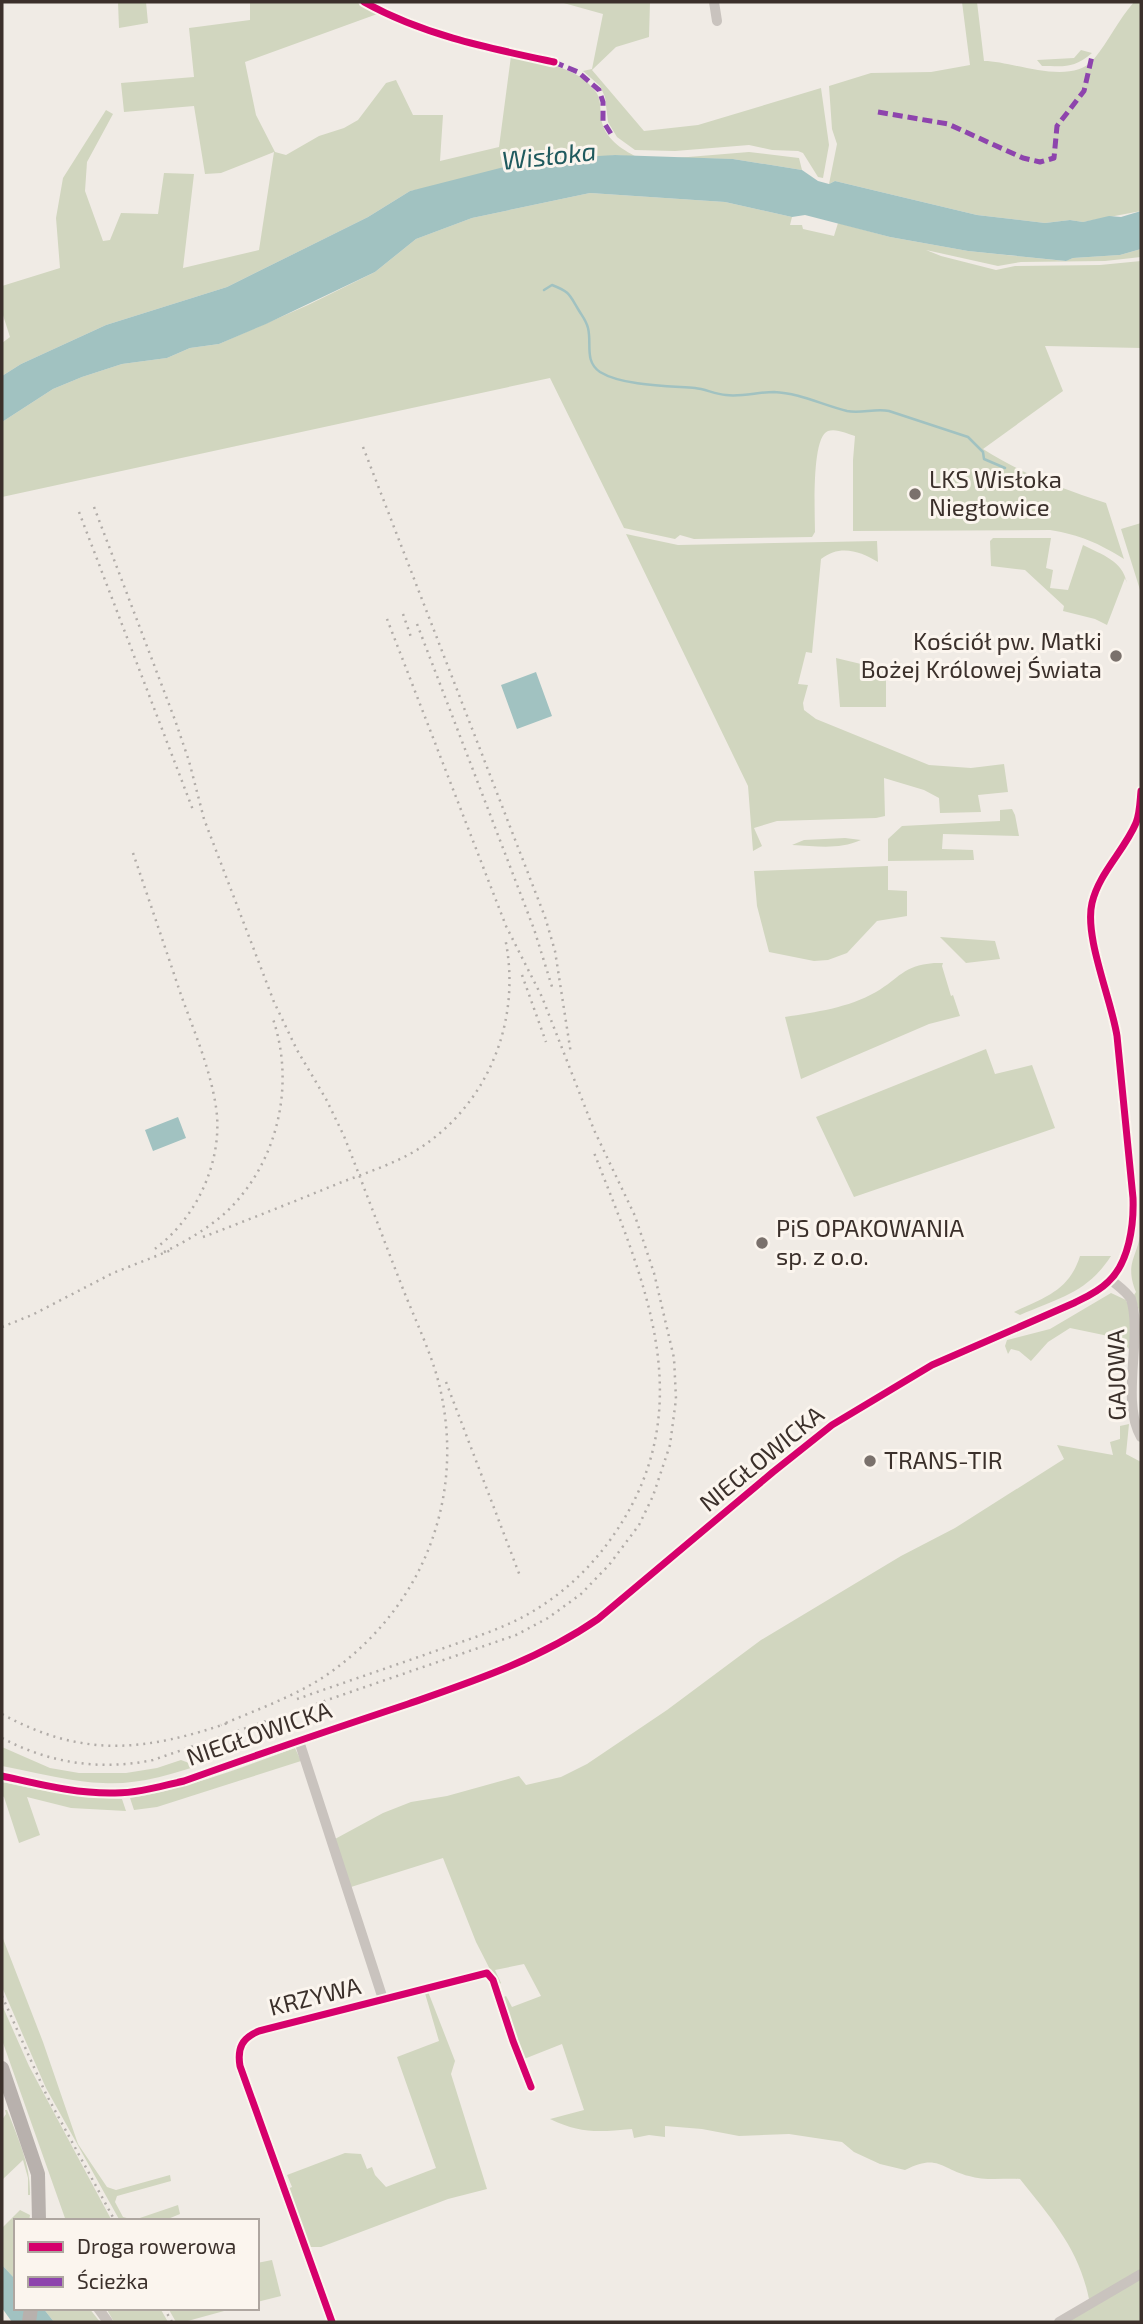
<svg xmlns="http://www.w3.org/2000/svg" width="1143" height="2324" font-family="'Exo 2',sans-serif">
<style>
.green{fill:#d1d6bf}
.water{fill:#a1c2c1}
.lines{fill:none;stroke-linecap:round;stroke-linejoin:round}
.stream{stroke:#a1c2c1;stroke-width:2.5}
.minor{stroke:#c9c3be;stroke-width:10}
.major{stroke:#b8b1ad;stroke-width:14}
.rail{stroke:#b1aca8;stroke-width:2.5;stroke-dasharray:2 5;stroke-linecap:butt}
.quiet{stroke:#8e44ad;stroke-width:5;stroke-dasharray:10 5;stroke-linecap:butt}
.cycleway-casing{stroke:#fbf5ee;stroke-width:11}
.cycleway{stroke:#d6006c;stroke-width:7}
.poi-dot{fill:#7a716c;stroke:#fbf5ee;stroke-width:2.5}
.labels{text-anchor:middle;stroke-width:6;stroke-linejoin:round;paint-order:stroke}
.poi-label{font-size:24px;fill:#3b302b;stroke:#fbf5ee;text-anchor:start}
.street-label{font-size:24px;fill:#3b302b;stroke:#fbf5ee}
.water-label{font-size:26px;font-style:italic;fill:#1f5a5e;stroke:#fbf5ee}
</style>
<rect width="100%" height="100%" fill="#f0ebe5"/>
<!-- green -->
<path class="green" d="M118 2H146L148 23 119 28Z
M250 2H358L380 13 245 62 256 115 275 152 286 155 319 136 344 128 358 120 386 83 396 80 413 115H443L440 161 499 147 511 56C539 62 578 66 596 92 601 99 600 109 601 118 604 138 621 149 637 157L615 155 410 191 368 217 227 287 106 325 21 364 2 376V343L10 337 2 312V286L60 268 56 218 63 178 106 110 113 114 87 162 85 191 103 241 110 240 121 213 158 214 164 173 194 174 183 268 259 250 274 152 221 173 205 174 194 106 124 112 121 83 194 77 189 28 250 20Z
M560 2H650L649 37 616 47 592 70 644 131 698 125 821 88 829 145 823 178 818 177 803 153 798 151 772 150 749 145 675 151 635 150 617 137 608 122 605 97 600 86 583 71 592 69 603 14Z
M962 2H977L984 61C1014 61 1070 87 1094 59 1109 41 1118 20 1134 2H1141V211L1083 222 1070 220 1045 223 977 215 835 181 829 184 837 144 832 129 829 86 871 73 931 72 970 65Z
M1081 50 1092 53C1073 69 1065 66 1042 66L1037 60 1074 58Z
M749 152 799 158 802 170 733 159 676 158Z
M590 193 725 202 792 217 790 225H802L803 229 834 236 838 223 890 237 968 251 1065 261 1073 258 1120 255 1141 249V257L1105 261 1021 262 998 266 926 250 941 256 996 270 1015 266 1100 265 1141 261V348L1045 346 1063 391 983 449C1024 475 1060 488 1106 503L1124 559C1098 543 1081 535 1050 530L853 531V460L855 436C848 434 836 428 828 431 811 437 815 514 815 532L812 537 694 539 680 535 675 539 624 528 550 378 2 497V422L53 389 82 377 122 364 167 358 190 348 219 344 308 305 375 272 416 239 472 218Z
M1141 523V593L1121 529Z
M626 534 678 545 877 541 878 562C860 551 840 544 821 559L812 653 806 652 798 684 808 685 803 703 804 710 816 719 929 765 971 768 1004 764 1008 792 978 795 981 812 940 813 939 798 924 790 884 778 885 816 876 818 777 821 754 828 762 846 753 851 748 786Z
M993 538H1051L1046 568 1053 570 1050 588 1068 590 1083 545C1102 555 1122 560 1127 583L1125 578 1107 625 1095 619 1063 611 1064 606 1025 570 991 566 990 541Z
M836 658 886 670V707H840Z
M1012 809 1015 815 1019 836 943 834 942 849 973 850 974 860 888 861V839L902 826 1000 821V810Z
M845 838 861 840C838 850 817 846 792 845L804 840Z
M888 866V890L907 891V916L877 921 847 953 828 960 814 961 769 952 757 906 754 871Z
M940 937 995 941 1000 959 966 963Z
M934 963H943L942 966 951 996 953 995 960 1016 929 1024 801 1079 785 1017C816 1012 848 1008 876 992 900 978 902 966 934 963Z
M986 1049 995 1074 1032 1065 1055 1128 854 1197 816 1117Z
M1141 1229V1317L1134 1295 1136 1292C1124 1262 1138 1258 1141 1229Z
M1080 1256H1111C1087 1293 1059 1298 1020 1315L1014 1312C1045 1297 1069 1291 1080 1256Z
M1111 1293 1126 1300 1132 1314V1352L1118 1338 1070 1328 1048 1342 1031 1361 1019 1351 1011 1349 1008 1354 1005 1346 1007 1340 1050 1329Z
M1129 1424 1126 1454 1141 1462V2322H1063L1089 2299C1079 2249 1051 2218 1020 2179 1005 2178 984 2181 969 2176 941 2169 938 2153 905 2170L880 2164 854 2152 842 2142 789 2134 739 2136 702 2129 665 2126V2137L649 2135 634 2138 632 2129C599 2132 581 2134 550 2119L584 2110 562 2044 524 2059 502 1998 506 1996 512 2007 541 1996 524 1964 495 1970 501 1983 498 1985 476 1942 443 1858 351 1887 335 1839 383 1813 411 1802 447 1796 519 1776 526 1785 561 1777 587 1764 667 1710 761 1640 901 1556 955 1528 1064 1459 1057 1445 1113 1455 1110 1442 1120 1439V1426Z
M2 1747 50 1768 79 1773H126L157 1768 181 1760 197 1766C167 1776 135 1785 103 1783 69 1782 35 1772 2 1766Z
M295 1748 301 1761 157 1807 134 1810 130 1798C187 1789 240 1768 295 1748Z
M2 1782C41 1791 82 1798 122 1799L126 1811 71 1808 27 1797 40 1835 19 1843 4 1797 2 1796Z
M2 1936 43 2042 78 2144 107 2187 116 2190 170 2175 171 2181 117 2196 115 2202 123 2217 134 2220 178 2205 180 2214 163 2221H120L46 2088 2 1987Z
M427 1989 455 2061 451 2074 487 2189 448 2199 321 2247H310L287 2189 292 2187 287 2175 345 2153 361 2154 367 2169 372 2167 375 2175 386 2187 436 2168 397 2057 439 2041 424 1990Z
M2 2005 29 2066 112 2221H66L2 2040Z
M5 2110H7C18 2138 31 2166 30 2195H28V2178L23 2160 2 2180V2120L6 2114Z
M20 2210 30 2215 29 2221H16V2280L2 2265V2228Z
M272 2260 281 2296 257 2302V2263Z
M43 2308H89L100 2322H54Z
M106 2308H160L168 2322H114Z
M168 2308H235L184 2322H176Z"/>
<!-- water -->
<path class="water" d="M615 155 733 159 802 170 818 181 829 184 835 181 977 215 1045 223 1070 220 1083 222 1109 216 1121 217 1141 211V249L1120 255 1073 258 1066 261 968 251 890 237 805 215 792 217 725 202 590 193 472 218 416 239 375 272 266 324 219 344 190 348 167 358 122 364 82 377 53 389 2 422V376L21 364 106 325 227 287 368 217 410 191 532 160Z
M536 672 552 716 517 729 501 685Z
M178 1117 186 1138 153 1151 145 1130Z
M2 2265 16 2280V2308H43L54 2322H12L2 2308Z"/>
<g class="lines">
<!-- stream -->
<path class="stream" d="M544 290 552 285C570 292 569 294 578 309 582 316 586 320 588 328 592 344 584 361 600 372 623 386 669 386 695 388 705 389 715 394 726 395 742 397 758 392 774 392 800 393 822 405 847 411 861 414 875 408 889 411L968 437 983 452 984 459 1005 468"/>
<!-- minor -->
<path class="minor" d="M364 2C423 35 488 48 554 62
M714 2 717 21
M1111 1280C1118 1286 1126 1291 1131 1299 1143 1337 1120 1400 1141 1437
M299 1741 383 1999
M2 1776C39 1784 76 1794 115 1793 139 1793 161 1786 184 1781 259 1754 333 1729 408 1704 474 1681 540 1659 598 1619L773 1472 832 1425 932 1365 1074 1303C1086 1297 1098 1292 1108 1282 1129 1263 1134 1225 1133 1198L1117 1036C1111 998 1084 937 1092 903 1099 873 1124 851 1136 823 1140 813 1140 801 1141 791
M98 2308 108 2322
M332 2322 240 2066C237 2048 242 2038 259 2031L487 1973 493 1980 513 2041 531 2087
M1059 2322 1141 2274"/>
<!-- major -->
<path class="major" d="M2 2068 38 2174 39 2221
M29 2322 31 2308"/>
<!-- rail -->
<path class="rail" d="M363 447 545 917 555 951 571 1054
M94 507 175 720 189 761 204 819 274 1002 297 1050 326 1099 344 1136C364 1187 383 1238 403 1289 416 1322 432 1354 440 1388 465 1497 424 1603 335 1669 302 1694 258 1709 221 1725
M79 512 193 810
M403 614 412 640
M417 624 534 929 553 990
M133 853C149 900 165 947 181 995 194 1031 210 1068 216 1107 224 1161 196 1220 152 1251
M522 975 546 1042
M203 1237C248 1220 293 1202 337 1184 365 1173 395 1164 420 1148 490 1102 522 1018 505 938
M164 1252C185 1242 205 1230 223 1215 277 1166 296 1087 273 1019
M2 1327 32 1315 113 1273 174 1249
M446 1382 520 1576
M297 1699C340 1684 384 1669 427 1654 457 1643 488 1634 517 1620 557 1600 590 1570 615 1533 703 1404 643 1279 593 1150
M2 1714C84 1759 146 1751 231 1722
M2 1738C49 1763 100 1771 153 1760L516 1635 548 1618 581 1594 609 1565 639 1525 653 1496 670 1445 676 1399 674 1358 654 1273 635 1216 594 1130 542 997 506 926 387 619
M2 1996 46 2094 115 2221
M164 2308 172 2322"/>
<!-- quiet -->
<path class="quiet" d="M554 62 578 72 599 90 603 102V121L613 137
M878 112 948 124 1023 158 1040 162 1054 158 1057 126 1084 91 1092 56"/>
<!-- cycleway casing -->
<g class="cycleway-casing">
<path id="cycleway" d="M364 2C423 35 488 48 554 62
M2 1776C39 1784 76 1794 115 1793 139 1793 161 1786 184 1781 259 1754 333 1729 408 1704 474 1681 540 1659 598 1619L773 1472 832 1425 932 1365 1074 1303C1086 1297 1098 1292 1108 1282 1129 1263 1134 1225 1133 1198L1117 1036C1111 998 1084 937 1092 903 1099 873 1124 851 1136 823 1140 813 1140 801 1141 791
M332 2322 240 2066C237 2048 242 2038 259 2031L487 1973 493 1980 513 2041 531 2087"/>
</g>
<!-- cycleway -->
<use href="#cycleway" class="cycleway"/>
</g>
<!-- markers -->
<g class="poi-dot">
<circle cx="915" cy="494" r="7"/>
<circle cx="1116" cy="656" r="7"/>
<circle cx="762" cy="1243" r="7"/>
<circle cx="870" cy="1461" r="7"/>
</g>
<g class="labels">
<!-- poi labels -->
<g class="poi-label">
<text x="929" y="488">LKS Wisłoka<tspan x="929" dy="28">Niegłowice</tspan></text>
<text x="1102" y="650" text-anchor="end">Kościół pw. Matki<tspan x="1102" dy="28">Bożej Królowej Świata</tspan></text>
<text x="776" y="1237">PiS OPAKOWANIA<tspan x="776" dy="28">sp. z o.o.</tspan></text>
<text x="884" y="1469">TRANS-TIR</text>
</g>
<!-- street labels -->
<g class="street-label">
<text transform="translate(1117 1375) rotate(-91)" y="8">GAJOWA</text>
<text transform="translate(762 1459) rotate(-39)" y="8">NIEGŁOWICKA</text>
<text transform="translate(259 1734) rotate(-19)" y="8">NIEGŁOWICKA</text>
<text transform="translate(315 1997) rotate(-14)" y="8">KRZYWA</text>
</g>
<!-- water labels -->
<g class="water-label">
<text transform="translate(549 156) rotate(-6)" y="9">Wisłoka</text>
</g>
</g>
<!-- border -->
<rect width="1143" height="2324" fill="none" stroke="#3b302b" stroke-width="7"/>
<!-- legend -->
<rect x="14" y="2219" width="245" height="91" fill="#fbf5ee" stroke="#aea6a0" stroke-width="2"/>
<rect x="28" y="2242" width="35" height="10" fill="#d6006c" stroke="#aea6a0" stroke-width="2"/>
<text x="77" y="2254" font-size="21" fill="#3b302b">Droga rowerowa</text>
<rect x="28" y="2277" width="35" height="10" fill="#8e44ad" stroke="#aea6a0" stroke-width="2"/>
<text x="77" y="2289" font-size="21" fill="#3b302b">Ścieżka</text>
</svg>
